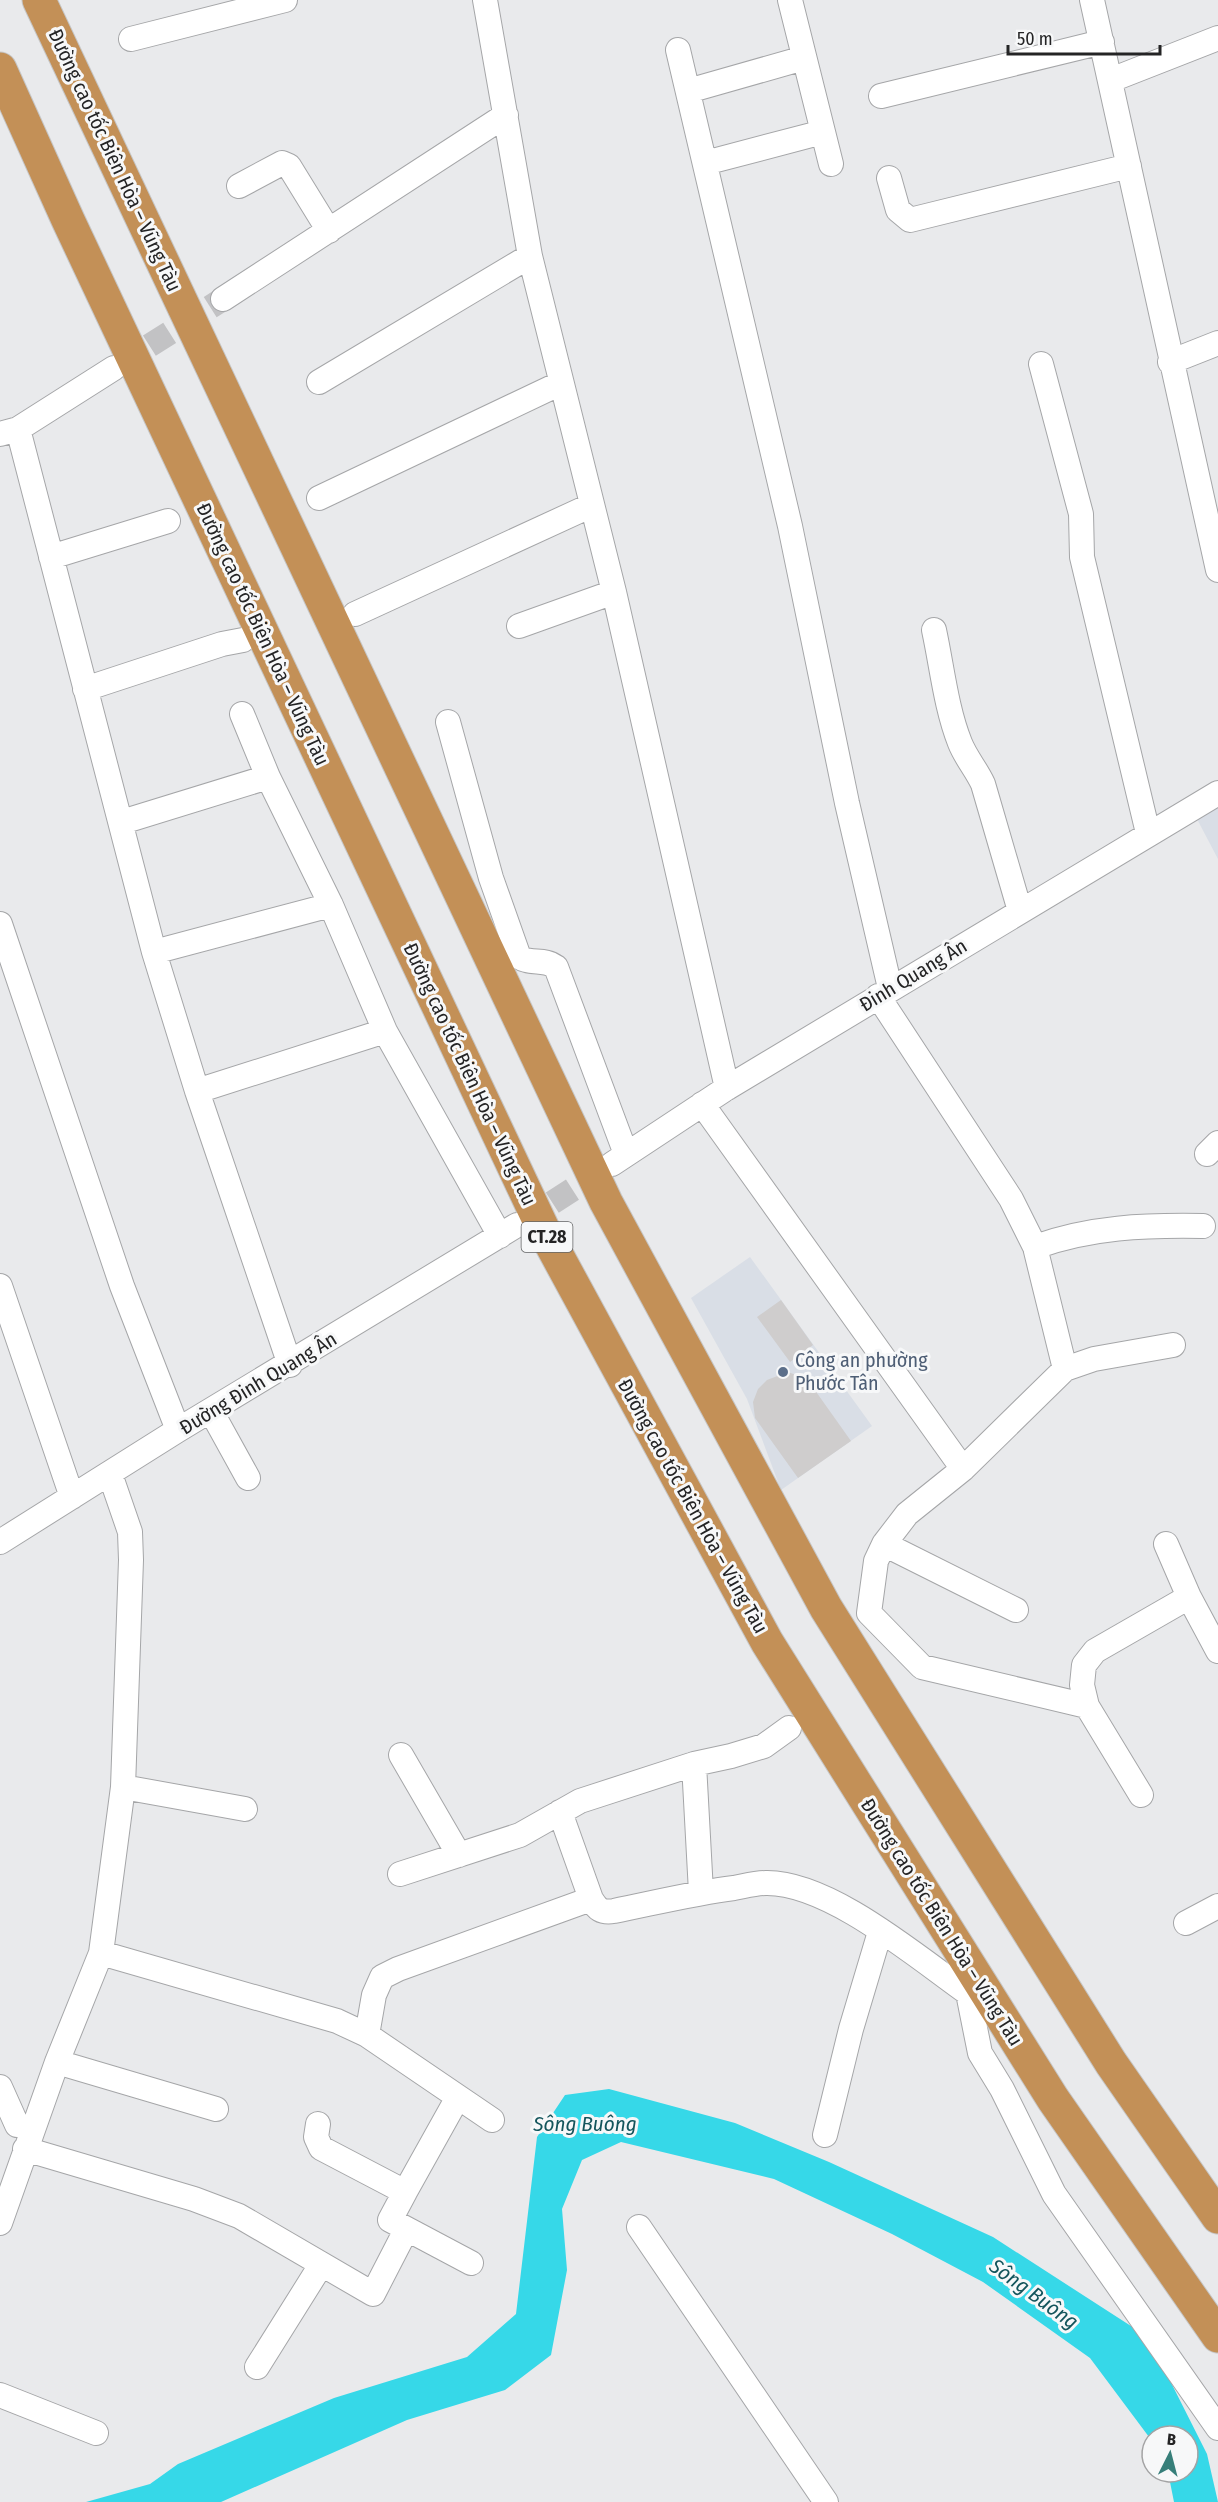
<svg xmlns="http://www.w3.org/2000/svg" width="1218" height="2502" font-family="'Fira Sans Condensed',sans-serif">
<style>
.built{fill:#d9dee6}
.water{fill:#36d8e8}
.building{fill:#cfcdcd}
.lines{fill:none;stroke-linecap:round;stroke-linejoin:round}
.minor-tunnel{stroke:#c2c2c4;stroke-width:24;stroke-dasharray:24 12;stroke-linecap:butt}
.minor-casing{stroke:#a5a6a8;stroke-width:26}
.highway-casing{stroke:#c6c6c6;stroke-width:35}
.minor{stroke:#fff;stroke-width:24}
.highway{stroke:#c39057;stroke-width:33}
.service-dot{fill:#5c6f8a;stroke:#f7f8f9;stroke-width:2}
.labels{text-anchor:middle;stroke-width:6;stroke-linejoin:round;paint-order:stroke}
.shield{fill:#f7f8f9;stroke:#636465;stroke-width:1.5}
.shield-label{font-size:18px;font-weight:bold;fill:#242425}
.street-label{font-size:20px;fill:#242425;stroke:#f7f8f9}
.service-label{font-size:20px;fill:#4e5e75;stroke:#f7f8f9;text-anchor:start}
.water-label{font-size:21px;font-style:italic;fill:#14555c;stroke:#f7f8f9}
</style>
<rect width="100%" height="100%" fill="#e9eaec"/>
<!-- built -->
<path class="built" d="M1218 807V859L1197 819Z
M750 1257 872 1426 781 1490 747 1399 691 1298Z"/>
<!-- water -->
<path class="water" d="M609 2089 735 2123 829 2162 993 2237 1148 2337 1207 2454 1218 2502H1174L1168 2472H1188V2436H1152V2441L1090 2358 983 2282 892 2234 774 2179 621 2142 582 2160 562 2209 567 2270 551 2355 505 2390 407 2420 221 2502H86L150 2484 178 2464 334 2398 467 2357 516 2314 537 2137 565 2095Z"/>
<!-- building -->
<path class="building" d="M781 1300 813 1345 790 1362 757 1317Z
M788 1372 807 1379 851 1441 798 1478 755 1418 753 1402 758 1389 767 1380Z"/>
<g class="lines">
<!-- minor-tunnel -->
<path class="minor-tunnel" d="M119 365 223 299
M522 1222 606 1168"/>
<!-- minor casing -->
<g class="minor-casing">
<path id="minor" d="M485 0 530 256 614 592 727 1088
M790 0 831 164
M1092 0 1218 570
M131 39 285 0
M678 50 790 526 847 803 890 988
M1111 80 1218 38
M688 91 804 58
M881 96 1102 42
M705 163 823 132
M889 178 898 210 910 220 1129 166
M239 186 282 163 289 166 329 231
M223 299 506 115
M1170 362 1218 343
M1041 364 1081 514 1082 557 1148 833
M319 382 530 256
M18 429 154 952
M0 434 18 429 114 368
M319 498 561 383
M51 557 168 521
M355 614 592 505
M519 626 614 592
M934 630C942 667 946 708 960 743 966 758 976 769 983 784L1020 911
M85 689 222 644 243 640
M448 722 491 878 519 957C531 965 544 958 556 967L626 1154
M122 822 268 777
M0 924 122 1286 178 1430
M878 996 1011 1199 1035 1247 1065 1369
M385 1031 500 1236
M197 1091 385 1031 331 905 268 777 242 714
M702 1104 963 1469
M1207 1154 1218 1143
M612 1164 727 1088 1218 793
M1035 1247C1090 1227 1145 1225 1203 1226
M0 1286 72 1497
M290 1365 197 1091 154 952 331 905
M211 1411 248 1478
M0 1542 178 1430 517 1225
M884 1544 1016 1610
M1166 1544 1189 1597 1218 1651
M1087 1706 922 1667 869 1613 876 1561 884 1544 907 1514 963 1469 1065 1369 1094 1359 1173 1345
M401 1755 459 1855
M694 1764 701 1892
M123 1787 245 1809
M1141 1795 1087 1706 1082 1685 1084 1665 1095 1651 1189 1597
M560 1812 591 1899C597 1909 601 1913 614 1911 654 1903 694 1893 734 1888 745 1886 756 1883 766 1883 829 1882 917 1957 968 1993L980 2053 1002 2089 1054 2194 1218 2428
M400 1874 520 1835 580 1801 694 1764 731 1756 764 1746 789 1728
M1186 1923 1218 1906
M101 1953 337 2021 367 2035 492 2120
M367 2035 374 1995 382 1977 398 1969 591 1899
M57 2062 216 2109
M0 2087 17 2125
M318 2124 316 2137 321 2148 405 2192 390 2220 471 2263
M825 2135 851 2029 880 1932
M25 2149 194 2199 239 2216 373 2294 406 2230
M405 2192 458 2097
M0 2223 57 2062 101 1953 123 1787 131 1560 130 1532 110 1474
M639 2227 826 2502
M257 2367 321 2265
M0 2395 96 2433"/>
</g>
<!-- highway casing -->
<g class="highway-casing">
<path id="highway" d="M39 0 606 1202 826 1608 1111 2063 1218 2217
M0 69 68 220 545 1233 767 1642 1053 2099 1218 2336"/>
</g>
<!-- minor -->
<use href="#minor" class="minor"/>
<!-- highway -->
<use href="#highway" class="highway"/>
</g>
<!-- markers -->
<circle class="service-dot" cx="783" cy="1372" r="6"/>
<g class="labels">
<!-- shield labels -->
<rect class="shield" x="521.5" y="1222" width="51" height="30" rx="4.5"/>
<g class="shield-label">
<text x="547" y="1243">CT.28</text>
</g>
<!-- street labels -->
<g class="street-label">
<text transform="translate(115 160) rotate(65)" y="7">Đường cao tốc Biên Hòa – Vũng Tàu</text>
<text transform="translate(263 634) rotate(65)" y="7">Đường cao tốc Biên Hòa – Vũng Tàu</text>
<text transform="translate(913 975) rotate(-31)" y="7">Đinh Quang Ân</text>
<text transform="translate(470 1074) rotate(65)" y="7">Đường cao tốc Biên Hòa – Vũng Tàu</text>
<text transform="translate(258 1383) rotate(-31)" y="7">Đường Đinh Quang Ân</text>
<text transform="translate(693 1506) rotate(61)" y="7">Đường cao tốc Biên Hòa – Vũng Tàu</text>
<text transform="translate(942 1922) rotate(58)" y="7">Đường cao tốc Biên Hòa – Vũng Tàu</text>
</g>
<!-- service labels -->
<g class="service-label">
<text x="795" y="1367">Công an phường<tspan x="795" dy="23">Phước Tân</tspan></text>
</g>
<!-- water labels -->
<g class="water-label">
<text x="585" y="2131">Sông Buông</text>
<text transform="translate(1034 2294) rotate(36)" y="7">Sông Buông</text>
</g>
</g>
<!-- north arrow -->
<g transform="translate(1170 2454) rotate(6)"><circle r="28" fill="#f7f8f9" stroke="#a3a3a4" stroke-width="1.5"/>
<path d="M0-4.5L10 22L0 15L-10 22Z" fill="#377f7a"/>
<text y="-9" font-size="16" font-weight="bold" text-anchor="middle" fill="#242425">B</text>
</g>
<!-- scale -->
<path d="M1008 45v9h152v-9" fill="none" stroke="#242425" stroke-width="3"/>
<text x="1017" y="45" font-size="18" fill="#242425" stroke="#f7f8f9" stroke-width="4.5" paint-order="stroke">50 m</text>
</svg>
